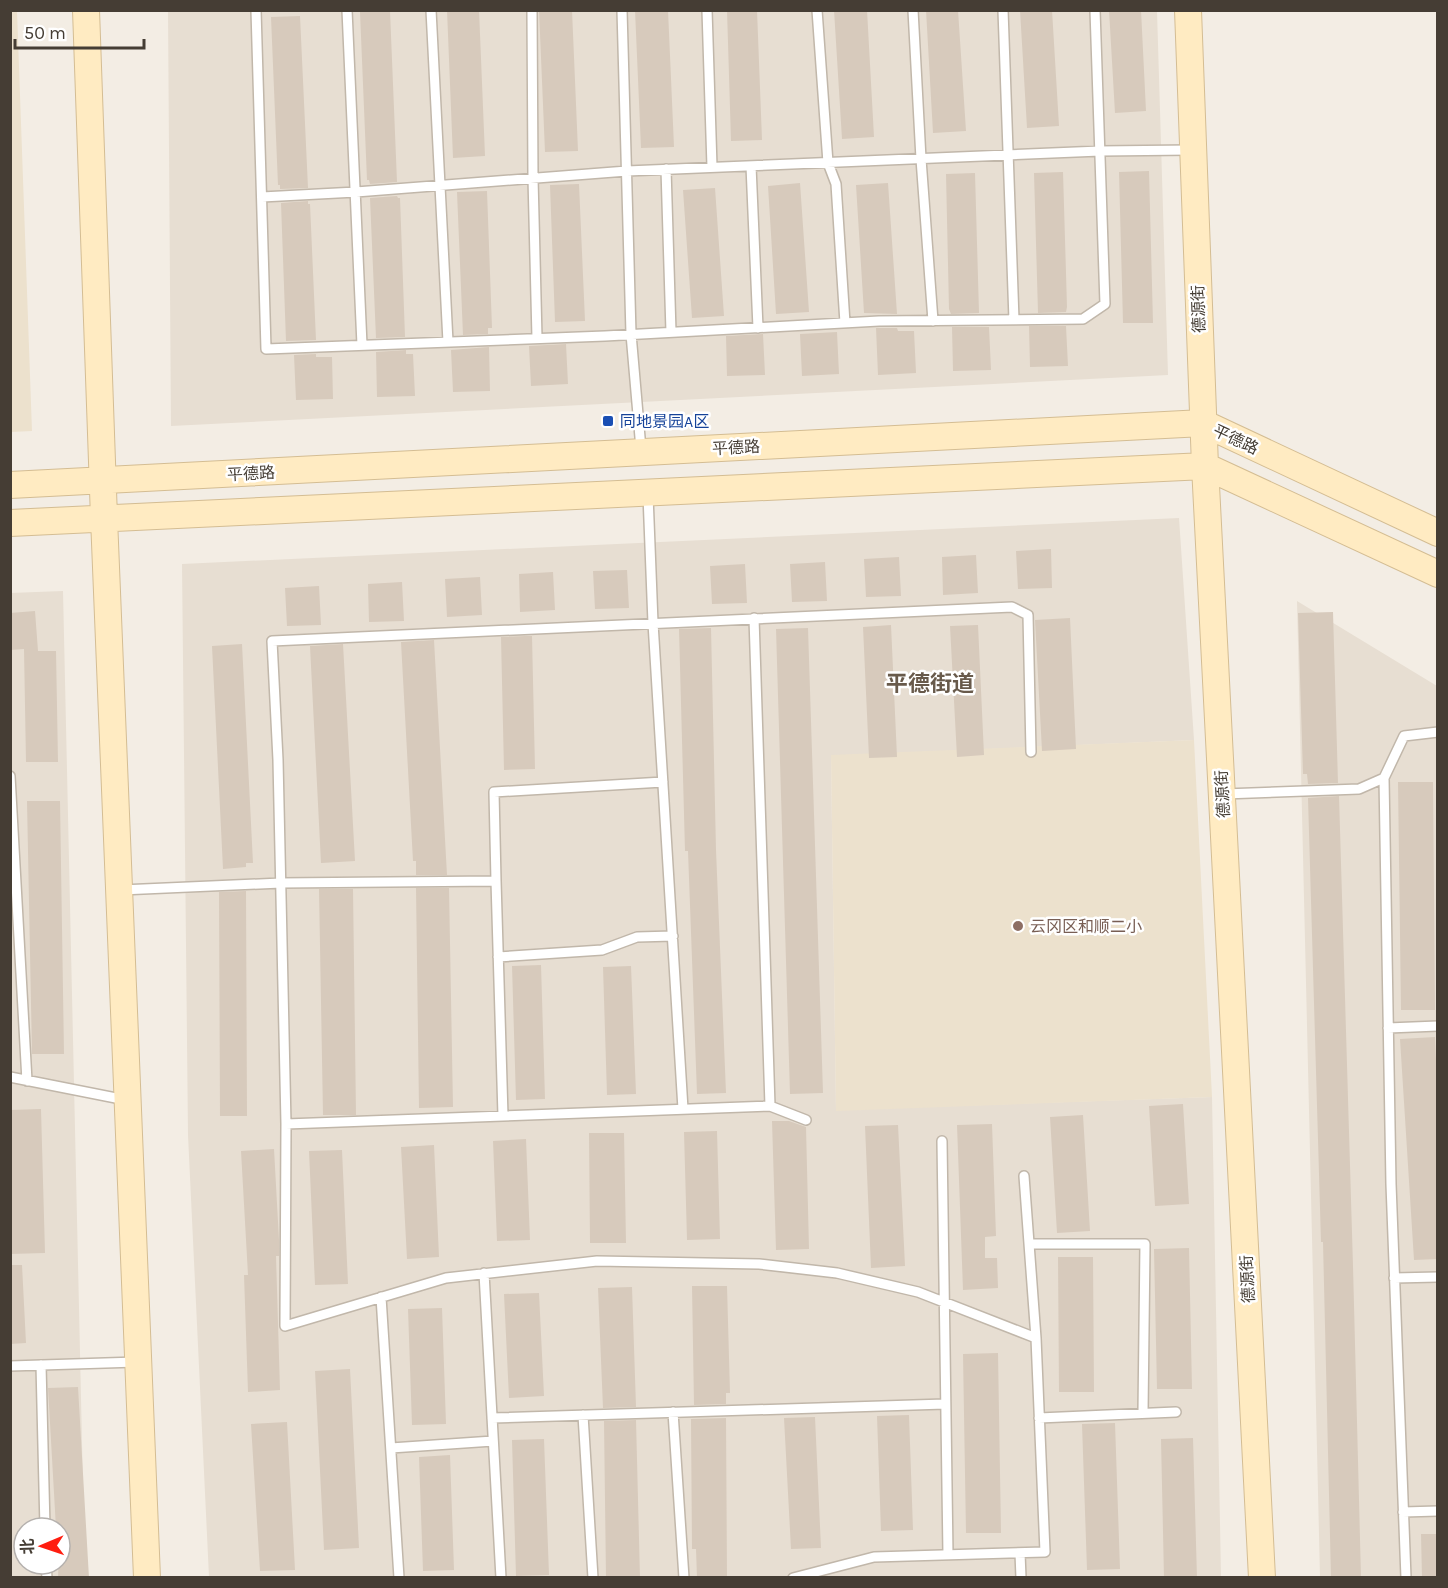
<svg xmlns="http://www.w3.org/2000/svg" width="1448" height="1588" font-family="Karla,'Noto Sans SC',sans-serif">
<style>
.residential{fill:#e7ded2;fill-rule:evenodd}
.education{fill:#ece1cd}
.building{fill:#d7cabc}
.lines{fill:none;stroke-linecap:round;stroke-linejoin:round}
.lane-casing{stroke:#c1b7aa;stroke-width:12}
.secondary-casing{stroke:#d4bd93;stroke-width:28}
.lane{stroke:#fff;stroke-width:9}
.secondary{stroke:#ffebc2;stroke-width:26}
.transit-dot{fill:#1a4fb4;stroke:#fff;stroke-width:2}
.education-dot{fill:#8d6e63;stroke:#fff;stroke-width:2}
.labels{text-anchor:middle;stroke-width:5;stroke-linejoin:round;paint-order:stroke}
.street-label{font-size:16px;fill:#453d34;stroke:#fff}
.transit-label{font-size:16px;fill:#164399;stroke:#fff;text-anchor:start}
.education-label{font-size:16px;fill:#785e54;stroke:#fff;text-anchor:start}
.district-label{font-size:22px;font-weight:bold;fill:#685a4b;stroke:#fff}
</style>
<rect width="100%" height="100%" fill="#f3ede4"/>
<!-- residential -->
<path class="residential" d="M168 11H1157L1168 375 171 426Z
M1179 518 1194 740 831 756 836 1110 1212 1097 1221 1577H209L188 1135 182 564Z
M63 591 85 1577H11L10 593ZM24 1528H60V1564H24Z
M1297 601 1437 686V1577H1320Z"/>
<!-- education -->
<path class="education" d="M10 11H17L32 431 11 432Z
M1194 740 1212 1097 836 1111 831 755Z"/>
<!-- building -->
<path class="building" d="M447 10H479L485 156 453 158Z
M539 10H572L578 151 545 152Z
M635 10H668L674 147 641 148Z
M727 10H757L762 140 731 141Z
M834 10H867L874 137 842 139Z
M926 10H958L966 131 933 133Z
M1020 10H1052L1059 126 1027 128Z
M1109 10H1141L1146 111 1115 113Z
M390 11 397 182 370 184 369 180H367L360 12Z
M300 16 308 188 280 189V185H278L271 17Z
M1149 171 1153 323H1123L1119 172Z
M1063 172 1067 307 1066 312 1038 313 1034 173Z
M975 173 979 313 951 314 949 309 946 174Z
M800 183 809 312 776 314 768 186Z
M888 183 897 314 864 313 856 185Z
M579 184 585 321 555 322 550 185Z
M715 188 724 316 692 318 683 190Z
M487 191 492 328H488V334L463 335 457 192Z
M397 196 398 198H400L405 337 376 338 370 198Z
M308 201V204H310L316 340 286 341 281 203Z
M1029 326H1066L1068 366 1030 367Z
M952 327H989L991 370 953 371Z
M876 328H897L898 331H914L916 373 878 375Z
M837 332 839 374 802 376 800 334Z
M763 334 765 375 727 376 726 336Z
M566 344 568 384 531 386 529 346Z
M489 347 490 391 453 392 451 350Z
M406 350V354H413L415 396 377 397 376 352Z
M316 354V357H332L333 399 296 400 294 355Z
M1051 549 1052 588 1018 589 1016 551Z
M976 555 978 593 943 595 942 557Z
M899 557 901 596 866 597 864 559Z
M825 562 827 601 792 602 790 564Z
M745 564 747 603 712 604 710 566Z
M627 570 629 608 595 609 593 571Z
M553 572 555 610 520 612 519 574Z
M480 577 482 615 447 617 445 579Z
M402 582 404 621 369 622 368 584Z
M319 586 321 625 287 626 285 588Z
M35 611 38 651H56L58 762H26L24 649 10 650V613Z
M1333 612 1338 783 1308 784 1307 774H1303L1298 613Z
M1070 618 1076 749 1042 751 1035 620Z
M891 625 897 757 869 758 863 627Z
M978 625 984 755 957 757 950 626Z
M711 628 716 850 726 1093 697 1094 688 851H685L679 629Z
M808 628 823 1093 790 1094 776 629Z
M525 636H532L535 769 504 770 501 637Z
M434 640 447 875H416V861H413L401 642Z
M242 644 253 863H246V867L223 869 212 646Z
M343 644 355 861 321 863 310 646Z
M1398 782H1433L1435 1010H1401Z
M1339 796 1353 1266 1361 1578H1331L1323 1242H1321L1308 798Z
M27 801H60L64 1054H32Z
M416 888H449L453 1107 419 1108Z
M319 889H353L356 1115H323Z
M246 891 247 1116H220L219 892Z
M541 965 545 1099 516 1100 512 966Z
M631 966 636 1094 607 1095 603 967Z
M1435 1037 1437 1083V1259L1414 1260 1400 1039Z
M1183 1104 1189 1204 1155 1206 1149 1106Z
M41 1109 45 1253 10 1254V1110Z
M1083 1115 1090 1231 1057 1233 1050 1117Z
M772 1121H789L806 1127 809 1249 776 1250Z
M992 1124 996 1236 985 1237V1258H997L998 1288 963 1290 957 1125Z
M898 1125 905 1266 871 1268 865 1126Z
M717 1131 720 1239 687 1240 684 1132Z
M589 1133H624L626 1243H590Z
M526 1139 530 1240 497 1241 493 1141Z
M434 1145 439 1257 407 1259 401 1147Z
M274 1149 279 1240V1256H276L280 1390 248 1392 244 1275H248L241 1151Z
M342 1150 348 1284 315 1285 309 1151Z
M1189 1248 1192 1389H1157L1154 1249Z
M1058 1257H1093L1094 1392H1059Z
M10 1265H22L26 1343 10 1344Z
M692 1286H727L730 1393H726V1404L694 1405Z
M632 1287 636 1407 603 1408 598 1288Z
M539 1293 544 1396 509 1398 504 1294Z
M442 1308 446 1424 412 1425 408 1309Z
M998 1353 1001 1533H966L963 1354Z
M350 1369 359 1548 324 1550 315 1371Z
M78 1387 89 1578H58L60 1528H56L48 1388Z
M909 1415 913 1530 881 1531 877 1416Z
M815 1417 821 1548 791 1549 784 1418Z
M726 1418 727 1578H697L696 1549H692L691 1419Z
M636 1420 640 1578H606L604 1421Z
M287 1422 295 1570 260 1571 251 1424Z
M1115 1423 1120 1569 1087 1570 1082 1424Z
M1193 1438 1197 1578H1164L1161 1439Z
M544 1439 549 1575 516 1576 512 1440Z
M450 1455 454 1570 423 1571 419 1457Z
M1421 1534H1437V1578H1422Z"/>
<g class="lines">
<!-- lane casing -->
<g class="lane-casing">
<path id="lane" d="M256 10 266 349 605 336 879 321 1083 319 1105 304 1095 10
M347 10 362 345
M431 10 448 342
M532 10 533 178 537 338
M622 10 631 334 641 449
M707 10 712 167
M817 10 828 163 836 184 845 323
M913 10 921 159 933 321
M1003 10 1014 320
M751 166 758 328
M666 169 671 332
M262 197 356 192 627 171 1100 151 1191 150
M648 495 653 623 683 1109
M754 618 770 1106
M10 776 27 1081
M1224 794 1359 789 1384 778
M496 881 503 1116
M121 890 281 883 496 881 494 792 663 782
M498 957 602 950 637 937 673 936
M1388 1028 1438 1026
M10 1077 126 1100
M806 1120 770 1106 286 1124 278 760 272 641 1012 607 1028 615 1031 752
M286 1124 285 1326 446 1278 597 1261 759 1264 837 1273 918 1292 1036 1338
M942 1141 948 1555
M1029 1244H1145L1143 1413
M484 1273 501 1578
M1394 1278 1438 1277
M381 1297 399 1578
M41 1365 45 1528
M10 1366 137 1362
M673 1412 684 1578
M583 1415 593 1578
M492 1418 945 1404
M1039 1418 1176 1412
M391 1448 493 1441
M1403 1512 1438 1511
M1020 1553 1021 1578
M46 1564 47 1578
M793 1578 874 1557 1045 1552 1036 1338 1024 1176
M1406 1578 1391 1184 1384 778 1404 736 1438 732"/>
</g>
<!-- secondary casing -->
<g class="secondary-casing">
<path id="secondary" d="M86 10 104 518 147 1578
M1188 10 1205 466 1262 1578
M10 485 1203 423 1438 533
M10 523 1205 466 1438 574"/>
</g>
<!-- lane -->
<use href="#lane" class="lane"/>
<!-- secondary -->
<use href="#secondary" class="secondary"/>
</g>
<!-- markers -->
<rect class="transit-dot" x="602" y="415" width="12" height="12" rx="3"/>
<circle class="education-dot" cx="1018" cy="926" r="6"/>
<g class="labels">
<!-- street labels -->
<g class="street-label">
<text transform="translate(1198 309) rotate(-92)" y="6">德源街</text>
<text transform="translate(1236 439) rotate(25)" y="6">平德路</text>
<text transform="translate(736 447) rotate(-3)" y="6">平德路</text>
<text transform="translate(251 473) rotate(-3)" y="6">平德路</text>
<text transform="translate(1222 794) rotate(-93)" y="6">德源街</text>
<text transform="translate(1247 1279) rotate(-93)" y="6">德源街</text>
</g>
<!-- transit labels -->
<g class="transit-label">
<text x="620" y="427">同地景园A区</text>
</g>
<!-- education labels -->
<g class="education-label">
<text x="1030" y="932">云冈区和顺二小</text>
</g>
<!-- district labels -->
<g class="district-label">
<text x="930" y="691">平德街道</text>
</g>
</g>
<!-- border -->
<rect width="1448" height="1588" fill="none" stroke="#453d34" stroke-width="24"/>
<!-- north arrow -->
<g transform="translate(42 1546) rotate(268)"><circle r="28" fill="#ffffff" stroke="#b5b1ae" stroke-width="1.5"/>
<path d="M0-4.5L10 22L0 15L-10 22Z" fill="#ff1d0f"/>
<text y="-9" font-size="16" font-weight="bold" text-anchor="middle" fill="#453d34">北</text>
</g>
<!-- scale -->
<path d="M15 39v9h129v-9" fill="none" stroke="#453d34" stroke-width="3"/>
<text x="24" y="39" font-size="18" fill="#453d34" stroke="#ffffff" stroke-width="4.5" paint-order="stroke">50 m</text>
</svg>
